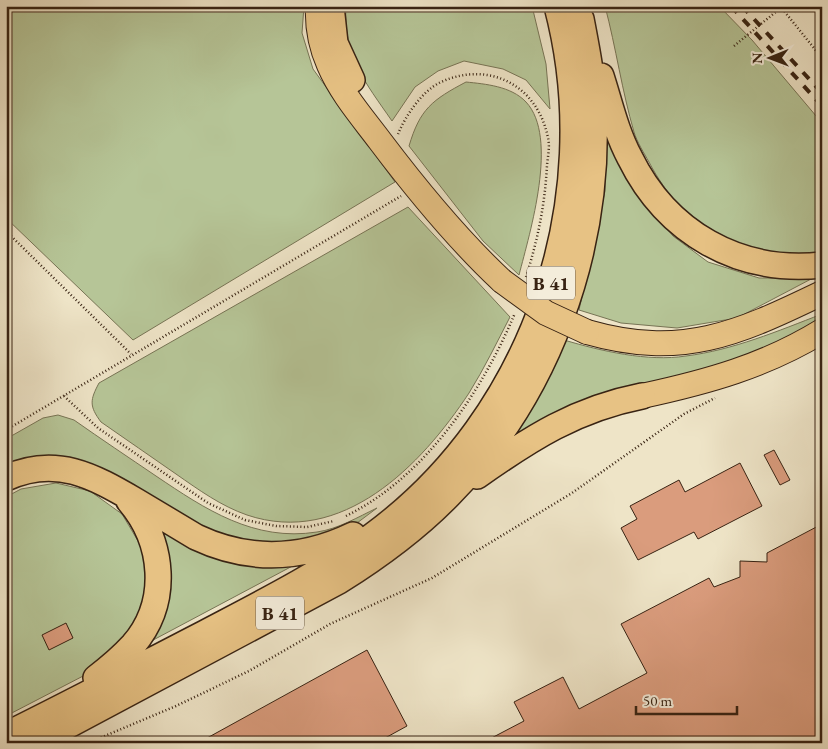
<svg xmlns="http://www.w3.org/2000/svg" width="828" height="749" font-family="'EB Garamond',serif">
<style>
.green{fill:#b6c597;stroke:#777455}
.building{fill:#da9c7d;stroke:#382313}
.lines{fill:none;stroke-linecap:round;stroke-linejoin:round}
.primary-casing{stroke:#382313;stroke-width:26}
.trunk-casing{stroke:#382313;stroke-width:28}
.path{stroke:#382313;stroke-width:2.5;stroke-dasharray:1 2.5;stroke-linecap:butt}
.primary{stroke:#e7c284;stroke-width:24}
.trunk{stroke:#e7c284;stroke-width:25}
.rail{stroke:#382313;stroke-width:4;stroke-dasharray:9 9;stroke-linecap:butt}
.primary-bridge-casing{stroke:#382313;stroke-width:26;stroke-linecap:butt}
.primary-bridge{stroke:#e7c284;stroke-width:24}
.labels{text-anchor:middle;stroke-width:5;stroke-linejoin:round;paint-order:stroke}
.shield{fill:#f4eddb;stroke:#70604f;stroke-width:1}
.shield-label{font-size:19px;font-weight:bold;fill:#382313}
</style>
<rect width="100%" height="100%" fill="#eee4c7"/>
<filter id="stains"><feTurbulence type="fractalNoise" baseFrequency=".004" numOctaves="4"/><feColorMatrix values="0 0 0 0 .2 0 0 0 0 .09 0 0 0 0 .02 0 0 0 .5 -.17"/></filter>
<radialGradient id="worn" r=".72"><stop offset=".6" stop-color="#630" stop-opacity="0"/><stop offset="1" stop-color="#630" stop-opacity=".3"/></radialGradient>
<!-- green -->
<path class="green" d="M6 6H304L302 33 313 69 395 182 133 340 6 218Z
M346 6H532L546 64 550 109 526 80 503 69 464 61 438 71 415 87 392 121C365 82 343 56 346 6Z
M605 6H719L752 40 822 123V252C747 273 683 227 649 162 644 153 637 142 634 132 622 91 616 48 605 6Z
M466 82C485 84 511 86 526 102 559 137 530 232 519 275L483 241 409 146C420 109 432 100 466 82Z
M605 117 644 201 673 236 708 262 759 278H813L737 318 677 328 621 323 579 310 605 191Z
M408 207 510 317C497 342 484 369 469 393 421 466 342 547 247 515 221 506 199 490 176 474 151 457 126 439 101 422 89 406 90 400 99 383Z
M822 314V319L797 335 502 449C527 414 548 380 564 340 601 351 648 362 686 356 733 350 778 331 822 314Z
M58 415 74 420C101 439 128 457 156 476 205 509 254 542 317 532 338 529 358 517 377 508L349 529 274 550 200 532 128 483 6 468V439L43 418Z
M56 483 90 491 122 514 141 546 149 578 144 612 127 642 87 674 6 716V497L21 489Z
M155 529 300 562 140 647Z"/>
<!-- building -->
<path class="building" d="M774 450 790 480 780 485 764 455Z
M740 463 762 506 698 539 694 532 638 560 621 528 637 519 630 506 679 480 685 492Z
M822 524V743H482L524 721 514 702 563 677 579 709 647 673 621 624 709 578 714 587 740 577V561L767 562V553Z
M66 623 73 638 49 650 42 635Z
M367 650 407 726 376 743H198Z"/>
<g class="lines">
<!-- primary casing -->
<g class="primary-casing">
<path id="primary" d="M318 6C317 26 321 47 329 65 341 93 362 117 380 141 417 190 456 238 502 281
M587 332C682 359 737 334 822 293
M642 396C707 382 765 366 822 331"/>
</g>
<!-- trunk casing -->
<g class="trunk-casing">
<path id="trunk" d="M331 6 335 43 352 80
M601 76C610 104 616 132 630 158 667 233 739 274 822 265
M477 476C531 438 576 409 642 396
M6 478C56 455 93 476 136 501 156 513 176 525 196 537 249 562 301 560 353 535
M96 678C109 668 122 657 133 645 170 602 164 542 129 501
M6 735C73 702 139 667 205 633 262 603 320 574 372 536 535 417 608 200 557 6
M35 743 339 581C379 556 416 529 449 495 548 395 599 253 594 113 593 81 587 50 581 19"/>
</g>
<!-- path -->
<path class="path" d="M780 6 822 58
M734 46 783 6
M398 134C406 115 422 91 441 82 490 60 538 86 548 138 550 146 548 156 547 165 545 204 538 239 526 277
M6 231 131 354
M64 396 98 428 208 503 245 520 276 526 307 527 334 521
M6 430 401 196
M346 516C425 477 482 392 515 313
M88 743 176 706 249 671 330 624 432 578 572 493 684 414 715 398"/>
<!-- primary -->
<use href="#primary" class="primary"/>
<!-- trunk -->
<use href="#trunk" class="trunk"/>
<!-- rail -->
<path class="rail" d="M731 6 822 106
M742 6 822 93"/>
<!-- primary-bridge casing -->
<g class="primary-bridge-casing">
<path id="primary-bridge" d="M502 281 546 313 587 332"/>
</g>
<!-- primary-bridge -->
<use href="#primary-bridge" class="primary-bridge"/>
</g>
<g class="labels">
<!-- shield labels -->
<g class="shield">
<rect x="527" y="266.5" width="48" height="33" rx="4"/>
<rect x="256" y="596.5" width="48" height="33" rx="4"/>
</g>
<g class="shield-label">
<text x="551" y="290">B 41</text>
<text x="280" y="620">B 41</text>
</g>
</g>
<!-- margin -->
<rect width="828" height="749" fill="none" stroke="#eee4c7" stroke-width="25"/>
<rect x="8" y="8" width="813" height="734" fill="none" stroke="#382313" stroke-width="2.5"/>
<rect x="12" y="12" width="803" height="724" fill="none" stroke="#382313"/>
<!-- north arrow -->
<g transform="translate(770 58) rotate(269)" stroke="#f4eddb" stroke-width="4" paint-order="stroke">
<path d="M0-4L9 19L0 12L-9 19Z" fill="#382313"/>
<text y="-8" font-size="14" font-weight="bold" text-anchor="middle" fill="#382313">N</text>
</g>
<!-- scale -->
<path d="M636 706v8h101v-8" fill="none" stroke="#382313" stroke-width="2.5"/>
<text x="643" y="706" font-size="15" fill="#382313" stroke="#f4eddb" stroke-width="4" paint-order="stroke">50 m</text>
<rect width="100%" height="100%" filter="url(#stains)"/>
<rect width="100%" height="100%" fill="url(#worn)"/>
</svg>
